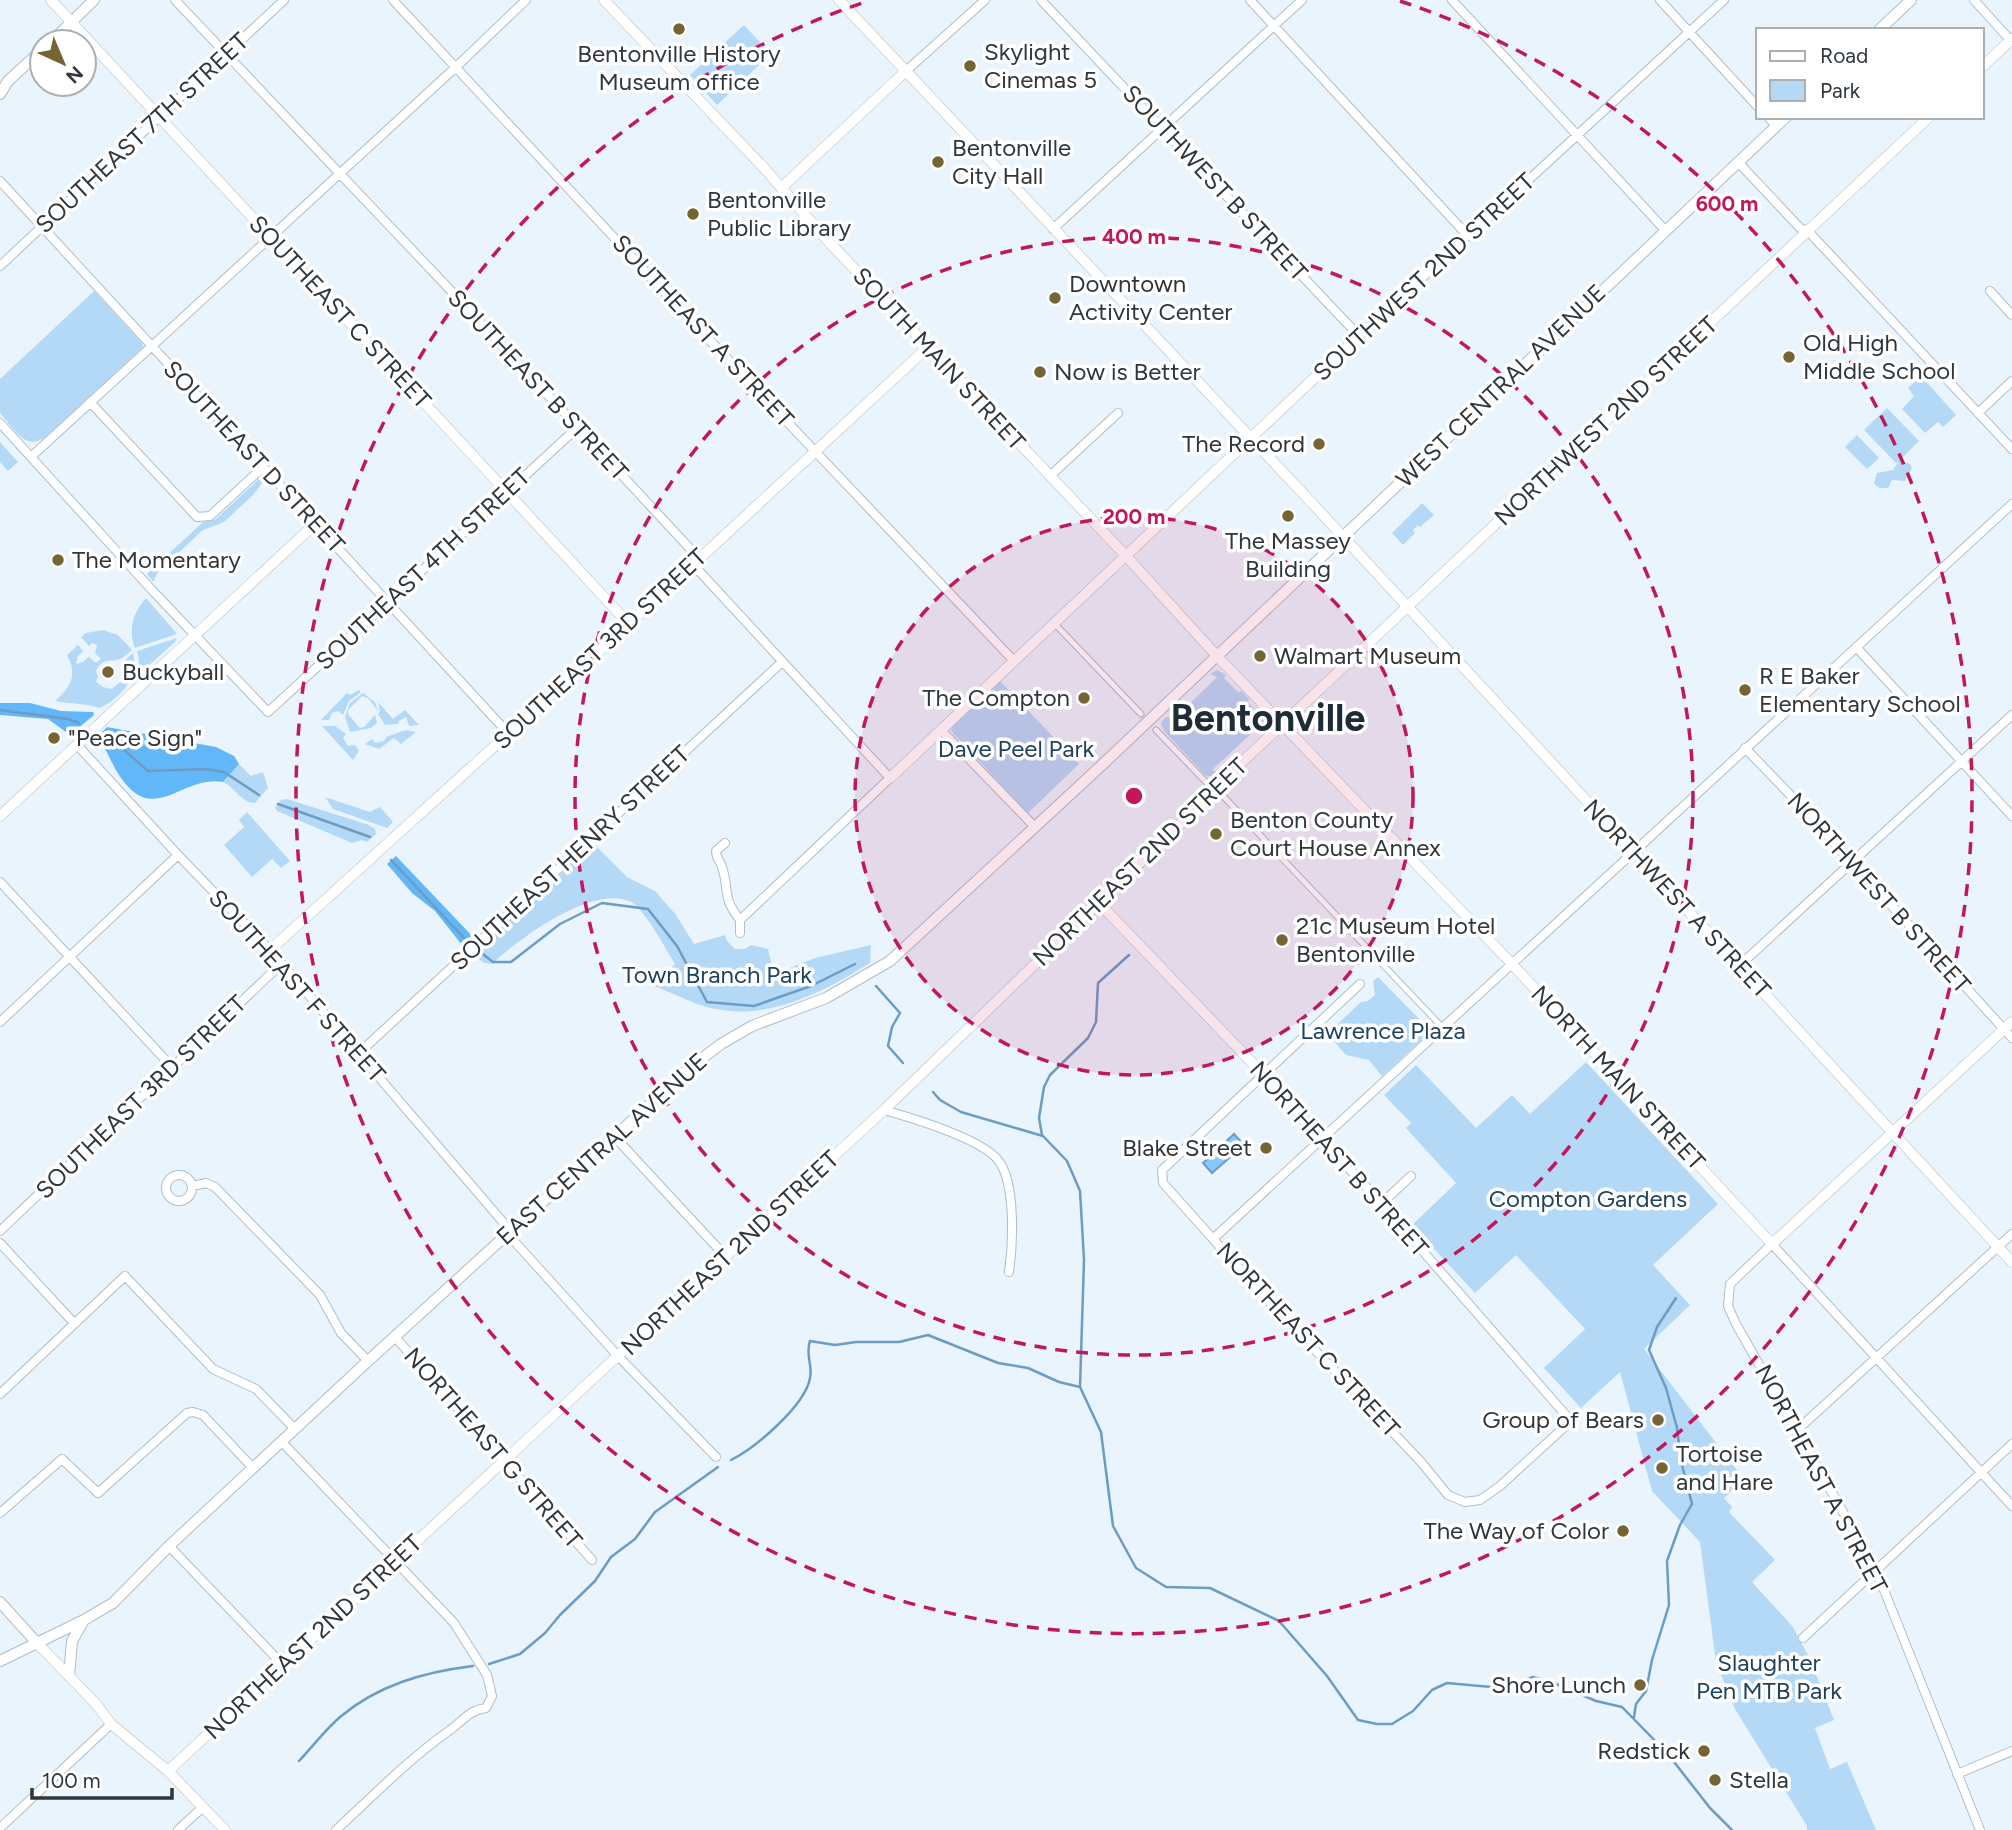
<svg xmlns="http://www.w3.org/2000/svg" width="2012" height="1830" font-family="Figtree,sans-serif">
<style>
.green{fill:#b4d9f7}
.forest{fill:#62b7f8}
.water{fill:#87c8fd;stroke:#6d9cc3;stroke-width:2}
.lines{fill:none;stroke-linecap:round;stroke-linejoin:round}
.stream{stroke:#6d9cc3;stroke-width:2.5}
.pedestrian-casing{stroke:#acbecd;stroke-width:7}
.minor-casing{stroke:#acbecd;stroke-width:10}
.tertiary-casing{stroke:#acbecd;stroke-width:11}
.secondary-casing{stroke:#acbecd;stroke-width:12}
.pedestrian{stroke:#fff;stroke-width:5}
.minor{stroke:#fff;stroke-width:8}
.tertiary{stroke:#fff;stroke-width:10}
.secondary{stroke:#fff;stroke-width:10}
.ring{fill:none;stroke:#c2185b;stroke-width:3.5;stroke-dasharray:12 9}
.poi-dot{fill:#746533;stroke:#fff;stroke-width:2.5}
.labels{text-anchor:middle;stroke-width:7;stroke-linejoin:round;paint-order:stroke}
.poi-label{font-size:24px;fill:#2f363c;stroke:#fff;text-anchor:start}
.street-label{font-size:24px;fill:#2f363c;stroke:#fff}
.park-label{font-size:24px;fill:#1f425d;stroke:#fff}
.town-label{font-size:38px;font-weight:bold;fill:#1d2c37;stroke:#fff}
.centre{fill:#c2185b;stroke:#fff;stroke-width:3.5}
.ring-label{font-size:21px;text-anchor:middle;font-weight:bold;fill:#c2185b;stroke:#fff;stroke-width:7;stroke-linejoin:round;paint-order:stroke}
</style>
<rect width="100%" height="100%" fill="#e9f4fd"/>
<!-- green -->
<path class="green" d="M744 25 771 54 717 105 690 75Z
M94 291 142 343 143 347 47 436C25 453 14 428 0 413V379Z
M1921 376 1956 415 1943 427 1938 422 1925 433 1902 409 1914 396 1908 388Z
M1887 408 1919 441 1900 460 1910 464 1912 468 1905 481 1892 480 1888 488H1880L1874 484 1877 473 1893 470 1898 462 1896 463 1864 430Z
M1857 435 1879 458 1867 469 1845 447Z
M0 442 18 462 8 471 0 462Z
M260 478 263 482 253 495 224 522 203 530 158 572 153 582 147 574 203 522 216 519Z
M1422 503 1434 515 1420 527 1418 525 1413 530 1415 533 1403 545 1392 533Z
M145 599H147L177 634 135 648C128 630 133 613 145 599Z
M103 630 118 635 132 650C128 653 126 656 122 658 112 663 102 657 96 671L98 677 96 682 103 687 111 689 125 679 129 667 125 660 133 653C139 678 121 697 100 708 86 703 70 704 55 701 71 687 78 675 67 655L78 645 83 651 78 656 76 664 83 662 89 657 96 663 101 659 95 653 97 645 92 643 89 646 81 637 86 633Z
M177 638 175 642 138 675 139 660 137 651Z
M1217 670 1226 675 1224 678 1238 692 1242 691 1249 699 1248 702 1262 717 1265 716 1268 723 1263 732 1255 730 1212 770 1220 773 1211 777 1205 775 1164 731 1161 723 1166 717 1174 719 1217 677 1210 674Z
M1000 681 1079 764 1028 813 951 731 952 727Z
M359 690 361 692 349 701 343 715 338 711 332 713 329 720H321L347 693 350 695Z
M363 693 375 702 378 711 368 698 362 696 348 710V714L360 728 364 727 375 715 377 723 371 728 350 732 345 717 350 703Z
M378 702 393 719 405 710 419 725 409 726 406 717 399 721 398 724 385 725 378 714 380 711Z
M322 726H335L346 734 343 738 348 746 355 745 359 751 353 760Z
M406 730 416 732 401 744 394 738 379 749 365 744 372 739 375 743 384 741 386 737Z
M239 764 251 776 263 772 268 788 255 803C241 803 235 787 223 782Z
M325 797 370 812 380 807 393 822 387 828 333 809Z
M287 799 369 825 375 829 376 834 367 842 362 840 352 843 277 811 275 808 281 800Z
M247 812 290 861 281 868 272 859 252 877 224 845 244 827 239 820Z
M594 844 627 877 655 891 676 915 694 944 725 935 727 941 735 949H745L751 945 768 949 774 974 815 958 871 945 870 963C825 991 771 1020 716 1009 696 1006 674 993 654 986L675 964C666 950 645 909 631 902 594 883 518 939 492 964L484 963 472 954Z
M1378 977 1431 1031 1382 1076 1369 1060 1346 1055 1331 1038 1325 1036 1361 1002 1368 1001 1375 995 1373 981Z
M1586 1062 1718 1204 1653 1265 1690 1305 1644 1349 1744 1479 1724 1498 1732 1507 1729 1512 1775 1560 1752 1582 1793 1627 1809 1657 1834 1720 1815 1728 1830 1769 1847 1762 1876 1830H1807V1826L1735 1709 1716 1662 1700 1542 1652 1491 1620 1372 1581 1408 1544 1368 1585 1329 1516 1255 1475 1293 1412 1225 1456 1183 1406 1128 1411 1123 1384 1095 1416 1065 1476 1128 1512 1095 1530 1114Z"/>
<!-- forest -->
<path class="forest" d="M0 703H30L61 711 93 712 94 715 70 735 48 719 0 715Z
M107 727 216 747 234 756 239 764 223 782C181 775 154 828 119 775 113 766 109 755 103 746L92 742Z
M396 856 476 940 468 948 462 945 435 911 412 893 387 864Z"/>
<!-- water -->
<path class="water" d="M1234 1134 1244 1145 1212 1173 1203 1163Z"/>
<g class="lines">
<!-- stream -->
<path class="stream" d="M0 710 68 719 79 723
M97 736 113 740 148 771 206 769 224 772 259 795
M278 804 370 837
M391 860 467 941
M479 951 493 962H511L560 924 602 903 648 909 677 946 707 1002 754 1006 811 986 855 964
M876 986 900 1013 892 1027 888 1046 903 1063
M933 1092 940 1100 961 1112 1043 1136 1067 1161 1080 1191 1084 1260 1080 1387 1101 1432 1113 1526 1136 1568 1166 1587 1210 1588 1279 1621 1327 1676 1358 1720 1377 1724H1392L1413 1711 1432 1690 1447 1683 1491 1687 1510 1685 1533 1677 1554 1683 1596 1701 1622 1707 1667 1753 1710 1808 1732 1830
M1042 1135 1039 1118 1044 1087 1050 1075 1088 1038 1096 1022 1098 983 1129 955
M731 1460C755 1448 805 1406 810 1378 813 1365 805 1355 810 1341L835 1345 856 1342H899L928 1335 998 1363 1028 1368 1059 1382 1080 1387
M489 1664 520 1654 545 1633 560 1615 595 1581 611 1557 635 1539 655 1512 718 1467
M1634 1717 1636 1704 1646 1691 1652 1660 1669 1605 1667 1561 1680 1525 1692 1504 1681 1461 1677 1428 1666 1388 1649 1350 1657 1327 1676 1298
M299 1761C313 1746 325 1730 340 1717 378 1685 424 1672 473 1666"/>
<!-- pedestrian casing -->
<g class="pedestrian-casing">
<path id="pedestrian" d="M1054 623 1141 714
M1156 730 1206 782
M1224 797 1443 1028"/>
</g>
<!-- minor casing -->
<g class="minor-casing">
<path id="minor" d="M175 0 456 296 694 553 699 571 890 778 740 920V933
M393 0 700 330 1014 661
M1041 0 1359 336 1724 0
M1250 0 1468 236
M1452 0 1665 230
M1660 0 1758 107
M1974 0 2012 42
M906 71 985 0
M1768 117 1776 126
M1738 162 1800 228 1808 231 2012 449
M0 181 508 733
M1053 229 1302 0
M0 266 284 0
M1990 291 2012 315
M90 402 197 517 210 516 263 467
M1978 413 2012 381
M0 423 151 589 268 712 578 427
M32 456 456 67 526 0
M1050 476 1118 413
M1856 647 2012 816
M941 730 1035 827
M78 746 178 855 270 950 502 1221 514 1241 618 1356 716 1457
M1745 748 1800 805 2012 1038
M725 843 716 851C716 859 720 860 722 867 730 891 721 896 740 920
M0 882 172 1067
M1739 966 2012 715
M0 1022 178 855
M359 1053 782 662
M884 1110C912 1118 980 1138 998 1160 1016 1182 1013 1245 1009 1272
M613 1135 726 1257
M1321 1139 1372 1193 1571 1421 1500 1486 1480 1500 1465 1502 1448 1495 1421 1462 1264 1296 1163 1183 1162 1170 1360 984
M166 1188a13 13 0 1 1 26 0a13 13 0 1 1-26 0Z
M192 1186 206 1183 215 1187 320 1295 341 1333 368 1361
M1381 1204 1411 1176
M0 1231 281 964
M1214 1238 2012 504
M0 1243 74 1323
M395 1337 592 1560
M0 1394 125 1276 213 1369 256 1389 295 1429
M1796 1431 2012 1234
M281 1441 454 1623 487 1675 492 1696 486 1708C469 1710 463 1721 450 1730 409 1759 373 1796 336 1830
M0 1513 62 1459 98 1493 187 1413 193 1412 203 1415 253 1468
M169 1546 283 1665
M1803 1638 2012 1444
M1957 1774 2012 1751
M0 1828 111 1724
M178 1830 203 1807
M1980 1830 1876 1570 1736 1324 1728 1306 1730 1284 1772 1244 2012 1506"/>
</g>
<!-- tertiary casing -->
<g class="tertiary-casing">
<path id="tertiary" d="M51 0 629 624
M604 0 765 169 828 241 1126 556 1217 656 1512 964 1772 1244 2012 1022
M839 0 1311 502 2012 1262
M1982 67 2012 39
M781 188 906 71
M890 778 1359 336
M0 816 315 524
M1099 903 1264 1075 1321 1139
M270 950 629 624 928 347
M37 1643 96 1704 111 1724 168 1771 225 1830
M168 1771 884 1110 1206 799 1224 779 1929 117"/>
</g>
<!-- secondary casing -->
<g class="secondary-casing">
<path id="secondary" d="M1879 30 1911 0
M51 42 94 0
M0 94 8 81 42 50
M0 1602 37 1643
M0 1661 84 1620 113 1603 169 1546 368 1361 692 1066 721 1044 752 1026 826 998 890 961 1103 764 1786 117
M69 1676 72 1641 84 1620"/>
</g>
<!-- pedestrian -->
<use href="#pedestrian" class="pedestrian"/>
<!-- minor -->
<use href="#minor" class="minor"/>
<!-- tertiary -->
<use href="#tertiary" class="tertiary"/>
<!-- secondary -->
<use href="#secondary" class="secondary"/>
</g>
<!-- distance rings -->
<circle cx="1134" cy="796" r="279" fill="#c2185b" fill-opacity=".12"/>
<g class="ring">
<circle cx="1134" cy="796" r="279"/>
<circle cx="1134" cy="796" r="559"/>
<path d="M1400 1A838 838 0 1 1 868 1"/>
</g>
<!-- markers -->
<g class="poi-dot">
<circle cx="679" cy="29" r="7"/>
<circle cx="970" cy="66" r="7"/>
<circle cx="938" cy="162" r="7"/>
<circle cx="693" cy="214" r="7"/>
<circle cx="1055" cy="298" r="7"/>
<circle cx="1789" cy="357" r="7"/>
<circle cx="1040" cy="372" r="7"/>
<circle cx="1319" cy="444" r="7"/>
<circle cx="1288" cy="516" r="7"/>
<circle cx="58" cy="560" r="7"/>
<circle cx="1260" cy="656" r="7"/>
<circle cx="108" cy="672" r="7"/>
<circle cx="1745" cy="690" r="7"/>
<circle cx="1084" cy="698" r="7"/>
<circle cx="54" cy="738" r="7"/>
<circle cx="1216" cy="834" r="7"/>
<circle cx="1282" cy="940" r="7"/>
<circle cx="1266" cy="1148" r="7"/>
<circle cx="1658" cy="1420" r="7"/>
<circle cx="1662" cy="1468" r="7"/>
<circle cx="1623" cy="1531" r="7"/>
<circle cx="1640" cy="1685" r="7"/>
<circle cx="1704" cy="1751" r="7"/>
<circle cx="1715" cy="1780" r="7"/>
</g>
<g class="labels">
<!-- poi labels -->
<g class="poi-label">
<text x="984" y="60">Skylight<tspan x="984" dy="28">Cinemas 5</tspan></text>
<text x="679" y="62" text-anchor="middle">Bentonville History<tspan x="679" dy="28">Museum office</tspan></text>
<text x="952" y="156">Bentonville<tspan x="952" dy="28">City Hall</tspan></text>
<text x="707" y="208">Bentonville<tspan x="707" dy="28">Public Library</tspan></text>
<text x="1069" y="292">Downtown<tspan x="1069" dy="28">Activity Center</tspan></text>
<text x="1803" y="351">Old High<tspan x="1803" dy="28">Middle School</tspan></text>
<text x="1054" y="380">Now is Better</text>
<text x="1305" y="452" text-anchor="end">The Record</text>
<text x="1288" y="549" text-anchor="middle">The Massey<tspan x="1288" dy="28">Building</tspan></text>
<text x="72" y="568">The Momentary</text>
<text x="1274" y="664">Walmart Museum</text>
<text x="122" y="680">Buckyball</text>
<text x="1759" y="684">R E Baker<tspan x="1759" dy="28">Elementary School</tspan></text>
<text x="1070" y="706" text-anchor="end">The Compton</text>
<text x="68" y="746">"Peace Sign"</text>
<text x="1230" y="828">Benton County<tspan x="1230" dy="28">Court House Annex</tspan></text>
<text x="1296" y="934">21c Museum Hotel<tspan x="1296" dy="28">Bentonville</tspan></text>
<text x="1252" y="1156" text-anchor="end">Blake Street</text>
<text x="1644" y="1428" text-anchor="end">Group of Bears</text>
<text x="1676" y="1462">Tortoise<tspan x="1676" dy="28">and Hare</tspan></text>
<text x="1609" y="1539" text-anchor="end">The Way of Color</text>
<text x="1626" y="1693" text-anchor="end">Shore Lunch</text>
<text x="1690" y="1759" text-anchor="end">Redstick</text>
<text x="1729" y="1788">Stella</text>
</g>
<!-- street labels -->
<g class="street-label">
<text transform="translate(142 133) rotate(-43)" y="8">SOUTHEAST 7TH STREET</text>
<text transform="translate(1215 183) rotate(47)" y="8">SOUTHWEST B STREET</text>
<text transform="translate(1424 277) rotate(-43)" y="8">SOUTHWEST 2ND STREET</text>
<text transform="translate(340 312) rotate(47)" y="8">SOUTHEAST C STREET</text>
<text transform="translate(703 331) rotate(47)" y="8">SOUTHEAST A STREET</text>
<text transform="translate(939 359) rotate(47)" y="8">SOUTH MAIN STREET</text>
<text transform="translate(538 385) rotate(47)" y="8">SOUTHEAST B STREET</text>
<text transform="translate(1501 386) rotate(-44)" y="8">WEST CENTRAL AVENUE</text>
<text transform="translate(1606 421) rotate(-43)" y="8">NORTHWEST 2ND STREET</text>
<text transform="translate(254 457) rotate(47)" y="8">SOUTHEAST D STREET</text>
<text transform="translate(423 569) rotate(-43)" y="8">SOUTHEAST 4TH STREET</text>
<text transform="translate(600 649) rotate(-43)" y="8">SOUTHEAST 3RD STREET</text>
<text transform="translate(570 858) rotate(-43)" y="8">SOUTHEAST HENRY STREET</text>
<text transform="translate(1140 862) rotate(-44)" y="8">NORTHEAST 2ND STREET</text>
<text transform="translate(1879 893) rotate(48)" y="8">NORTHWEST B STREET</text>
<text transform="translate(1677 899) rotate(47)" y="8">NORTHWEST A STREET</text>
<text transform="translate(297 986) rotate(48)" y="8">SOUTHEAST F STREET</text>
<text transform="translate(1618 1078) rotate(47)" y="8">NORTH MAIN STREET</text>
<text transform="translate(141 1097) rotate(-44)" y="8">SOUTHEAST 3RD STREET</text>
<text transform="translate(602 1149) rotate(-42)" y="8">EAST CENTRAL AVENUE</text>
<text transform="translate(1339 1159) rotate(48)" y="8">NORTHEAST B STREET</text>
<text transform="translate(730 1253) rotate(-43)" y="8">NORTHEAST 2ND STREET</text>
<text transform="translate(1308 1340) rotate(47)" y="8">NORTHEAST C STREET</text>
<text transform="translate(493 1448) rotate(49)" y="8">NORTHEAST G STREET</text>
<text transform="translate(1821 1479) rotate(62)" y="8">NORTHEAST A STREET</text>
<text transform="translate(313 1637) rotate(-43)" y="8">NORTHEAST 2ND STREET</text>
</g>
<!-- park labels -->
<g class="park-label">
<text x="1016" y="757">Dave Peel Park</text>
<text x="717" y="983">Town Branch Park</text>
<text x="1383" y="1039">Lawrence Plaza</text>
<text x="1588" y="1207">Compton Gardens</text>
<text x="1769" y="1671">Slaughter<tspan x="1769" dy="28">Pen MTB Park</tspan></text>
</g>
<!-- town labels -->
<g class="town-label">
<text x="1268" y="731">Bentonville</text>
</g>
</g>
<circle cx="1134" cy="796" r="10" class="centre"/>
<g class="ring-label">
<text x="1727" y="211">600 m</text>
<text x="1134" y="244">400 m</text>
<text x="1134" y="524">200 m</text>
</g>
<!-- legend -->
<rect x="1756" y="28" width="228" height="91" fill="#ffffff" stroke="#acafb1" stroke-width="2"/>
<rect x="1770" y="51" width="35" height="10" fill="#ffffff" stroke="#acafb1" stroke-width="2"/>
<text x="1820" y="63" font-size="21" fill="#2f363c">Road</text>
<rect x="1770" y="80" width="35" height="21" fill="#b4d9f7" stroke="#acafb1" stroke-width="2"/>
<text x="1820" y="98" font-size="21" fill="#2f363c">Park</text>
<!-- north arrow -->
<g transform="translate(63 63) rotate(136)"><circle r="33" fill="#ffffff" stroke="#acafb1" stroke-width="2"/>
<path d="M0-5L12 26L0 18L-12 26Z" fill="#746533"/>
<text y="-10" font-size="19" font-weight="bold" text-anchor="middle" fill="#2f363c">N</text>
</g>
<!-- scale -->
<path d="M32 1788v10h140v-10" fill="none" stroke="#2f363c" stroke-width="3.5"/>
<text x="42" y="1788" font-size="21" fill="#2f363c" stroke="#ffffff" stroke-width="5" paint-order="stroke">100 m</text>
</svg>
